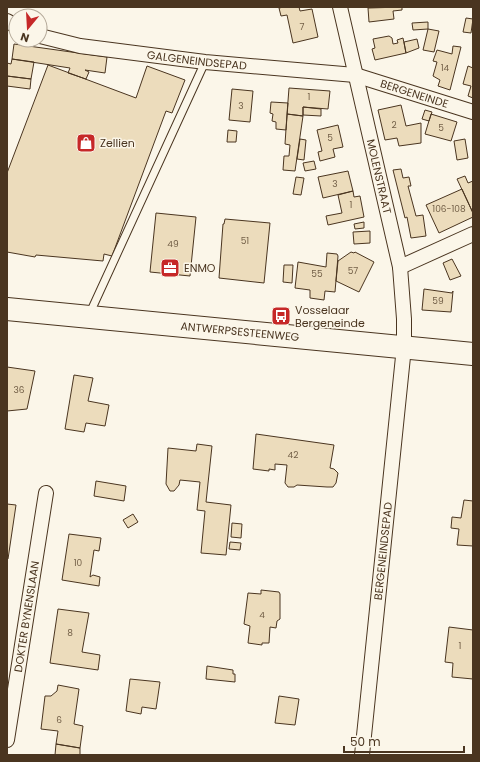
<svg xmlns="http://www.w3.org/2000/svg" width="480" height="762" font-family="Poppins,sans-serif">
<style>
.building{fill:#ecdcbc;stroke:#4a3520}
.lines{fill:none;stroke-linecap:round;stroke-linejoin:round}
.lane-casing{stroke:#4a3520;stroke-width:9}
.street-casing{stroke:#4a3520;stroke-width:16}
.primary-casing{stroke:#4a3520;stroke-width:24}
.lane{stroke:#fbf6e9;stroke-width:7}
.street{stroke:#fbf6e9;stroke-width:14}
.primary{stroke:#fbf6e9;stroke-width:22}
.labels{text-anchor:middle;stroke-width:3;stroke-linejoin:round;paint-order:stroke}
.number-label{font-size:9px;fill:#725f47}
.street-label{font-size:11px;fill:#4a3520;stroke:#fbf6e9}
.poi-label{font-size:11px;fill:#4a3520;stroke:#fbf6e9;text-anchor:start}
</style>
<rect width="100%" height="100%" fill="#fbf6e9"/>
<!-- building -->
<path class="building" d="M284 7H299L300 11 312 9 318 37 293 43 287 15 281 16 279 8Z
M402 7V10L393 11 394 19 369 22 368 8Z
M466 18 473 19 471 33 463 32Z
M428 22V29L413 30 412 23Z
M428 29 439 31 434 52 423 50Z
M389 36 392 38 393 44 398 43 397 40 403 38 406 53 375 60 372 49 375 48 373 39Z
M417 39 419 48 406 53 404 42Z
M14 44 107 57 105 73 85 70 89 72 86 79 68 73 70 68 12 59Z
M453 46 461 47 450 90 438 86 440 80 433 76 437 62 433 61 437 50 452 54Z
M12 59 34 62 31 79 7 76V63L11 64Z
M48 65 136 98 147 66 185 80 172 113 166 111 112 256 104 254 103 261 36 255 35 257 7 252V173Z
M468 66 473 68V98L468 96 471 86 463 84Z
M7 76 31 79 30 89 7 86Z
M289 88 330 91 328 109 303 107V116L287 114Z
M232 89 253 91 250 122 229 120Z
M271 102 288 103 286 130 276 129V122L272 121 273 114 270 113Z
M401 105 406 126 421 123V143L399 146 397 138 385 140 378 110Z
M303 107 321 109V116L303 115Z
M425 110 432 112 429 121 422 119Z
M287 114 303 116 295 171 283 170 284 156H289L290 145 285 144Z
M431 114 457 122 451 141 425 134Z
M338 125 343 147 333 149 335 157 320 161 318 152 322 151 317 130Z
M228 130 237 131 236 142H227Z
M300 139 306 140 304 160 297 159Z
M465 139 468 158 457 160 454 141Z
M314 161 316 169 305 171 303 163Z
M401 169 403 178 409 177 411 186H408L416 216 423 215 426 236 411 238 407 217 405 218 393 170Z
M348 171 353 191 323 198 318 177Z
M465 176 468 183 473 181V213L457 179Z
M296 177 304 178 301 195 293 194Z
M462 189 473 213V217L439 233 426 205Z
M353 191 354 197 360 196 364 217 328 225 326 216 342 213 338 195Z
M156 213 196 217 190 276 150 272Z
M225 219 270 223 264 283 219 278 223 224H224Z
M364 222V228L355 229 354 224Z
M370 231V243L354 244 353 232Z
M351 252 354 253 355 252 374 262 359 292 336 281 338 261Z
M327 253 337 254 338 256 335 292 325 291 324 300 310 298V290L295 288 298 262 326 267Z
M452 259 461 276 450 280 443 263Z
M284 265H293L292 283 283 282Z
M424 289 452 293 453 291 451 312 422 310Z
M7 367 35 371 27 409 7 411Z
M74 375 93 378 88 401 109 405 105 426 86 423 84 432 65 429Z
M256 434 334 445 330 468 334 469 338 473 336 483 333 487H327L297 485 294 487H288L285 483 287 465 275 464V470L269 469V471L253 469Z
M197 444 212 446 206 502 231 505 226 555 201 553 205 511 197 510 200 482 180 480 179 485 174 491H170L166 484 168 448 196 451Z
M96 481 126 486 124 501 94 496Z
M464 500 473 501V546L457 545 459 529 451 528 452 517 461 518Z
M7 504 16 505 8 559H7Z
M133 514 138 522 128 528 123 520Z
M232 523 242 524 241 538 231 537Z
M69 534 101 538 99 551 94 550 90 577 93 575 100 577 99 586 62 580Z
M230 542 241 543 240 550 229 549Z
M261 590 279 592 280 594V619L277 621 276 628 270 627 269 643H262V645L248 643 250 626 244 624 248 593 261 594Z
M58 609 89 613 82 652 100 655 98 670 50 663Z
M449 627 473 630V679L452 677 453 663 445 662Z
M207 666 233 670V674H235V682L206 679Z
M130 679 160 682 156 709 142 707 141 714 126 711Z
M58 685 79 689 74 724 83 726 80 748 56 744 58 731 41 729 45 696H51L57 691Z
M279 696 299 699 295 725 275 723Z
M56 744 80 748V755H55Z"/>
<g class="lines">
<!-- lane casing -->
<g class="lane-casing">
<path id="lane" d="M89 315 205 62"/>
</g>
<!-- street casing -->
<g class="street-casing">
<g id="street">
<path id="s1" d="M340 7 400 267 404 319V347L362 755"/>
<path d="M7 21 16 26"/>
<path id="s2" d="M40 36 80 46 205 62 355 75 473 112"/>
<path d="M400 267 473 234"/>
<path id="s3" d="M7 740 46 493"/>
</g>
</g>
<!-- primary casing -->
<g class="primary-casing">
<g id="primary">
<path id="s4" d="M7 309 473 354"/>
</g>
</g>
<!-- lane -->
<use href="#lane" class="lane"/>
<!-- street -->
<use href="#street" class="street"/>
<!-- primary -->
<use href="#primary" class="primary"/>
</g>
<!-- icons -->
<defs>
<g id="shop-square" transform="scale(1)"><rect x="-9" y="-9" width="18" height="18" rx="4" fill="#c62828" stroke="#fbf6e9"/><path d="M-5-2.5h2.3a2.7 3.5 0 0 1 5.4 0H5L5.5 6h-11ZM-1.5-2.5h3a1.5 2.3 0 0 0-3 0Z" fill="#fff"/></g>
<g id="office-square" transform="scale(1)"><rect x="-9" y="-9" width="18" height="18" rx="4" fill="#c62828" stroke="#fbf6e9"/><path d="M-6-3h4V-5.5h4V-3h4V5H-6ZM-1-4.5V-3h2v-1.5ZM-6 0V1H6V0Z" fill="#fff"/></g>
<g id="bus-square" transform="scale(1)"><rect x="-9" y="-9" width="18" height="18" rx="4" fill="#c62828" stroke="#fbf6e9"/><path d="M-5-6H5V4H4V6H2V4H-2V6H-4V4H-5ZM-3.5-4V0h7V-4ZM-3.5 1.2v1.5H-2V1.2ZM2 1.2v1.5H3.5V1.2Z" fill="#fff"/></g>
</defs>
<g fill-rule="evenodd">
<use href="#shop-square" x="86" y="143"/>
<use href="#office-square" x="170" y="268"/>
<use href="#bus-square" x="281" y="316"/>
</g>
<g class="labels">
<!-- number labels -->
<g class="number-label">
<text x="302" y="30">7</text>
<text x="445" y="71">14</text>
<text x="309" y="100">1</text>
<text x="241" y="109">3</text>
<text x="394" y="128">2</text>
<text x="441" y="131">5</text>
<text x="330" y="141">5</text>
<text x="335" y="187">3</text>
<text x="351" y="208">1</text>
<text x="449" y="212">106-108</text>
<text x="245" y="244">51</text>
<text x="173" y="247">49</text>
<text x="353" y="274">57</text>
<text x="317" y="277">55</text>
<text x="438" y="304">59</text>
<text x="19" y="393">36</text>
<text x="293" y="458">42</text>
<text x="78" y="566">10</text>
<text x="262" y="618">4</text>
<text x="70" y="636">8</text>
<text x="460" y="649">1</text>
<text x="59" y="723">6</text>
</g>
<!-- street labels -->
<g class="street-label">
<text dy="4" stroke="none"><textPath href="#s2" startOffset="159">GALGENEINDSEPAD</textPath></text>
<text dy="4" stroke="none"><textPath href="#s2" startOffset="380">BERGENEINDE</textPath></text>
<text dy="4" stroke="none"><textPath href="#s1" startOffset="174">MOLENSTRAAT</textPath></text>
<text dy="4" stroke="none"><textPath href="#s4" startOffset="234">ANTWERPSESTEENWEG</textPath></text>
<text transform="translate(383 551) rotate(-84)" y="4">BERGENEINDSEPAD</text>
<text dy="4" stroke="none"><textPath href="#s3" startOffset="125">DOKTER BYNENSLAAN</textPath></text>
</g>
<!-- poi labels -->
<g class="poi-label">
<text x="100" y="147">Zellien</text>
<text x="184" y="272">ENMO</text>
<text x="295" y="314">Vosselaar<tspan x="295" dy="13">Bergeneinde</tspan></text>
</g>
</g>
<!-- border -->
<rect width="480" height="762" fill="none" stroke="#4a3520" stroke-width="16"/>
<!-- north arrow -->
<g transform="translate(28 28) rotate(198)"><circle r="19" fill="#fbf6e9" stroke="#b4a999"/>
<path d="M0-3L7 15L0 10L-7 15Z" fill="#c62828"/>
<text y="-6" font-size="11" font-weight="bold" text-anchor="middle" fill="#4a3520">N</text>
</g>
<!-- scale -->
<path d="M344 746v6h120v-6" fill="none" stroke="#4a3520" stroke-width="2"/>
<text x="350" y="746" font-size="12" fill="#4a3520" stroke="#fbf6e9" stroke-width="3" paint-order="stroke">50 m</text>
</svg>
